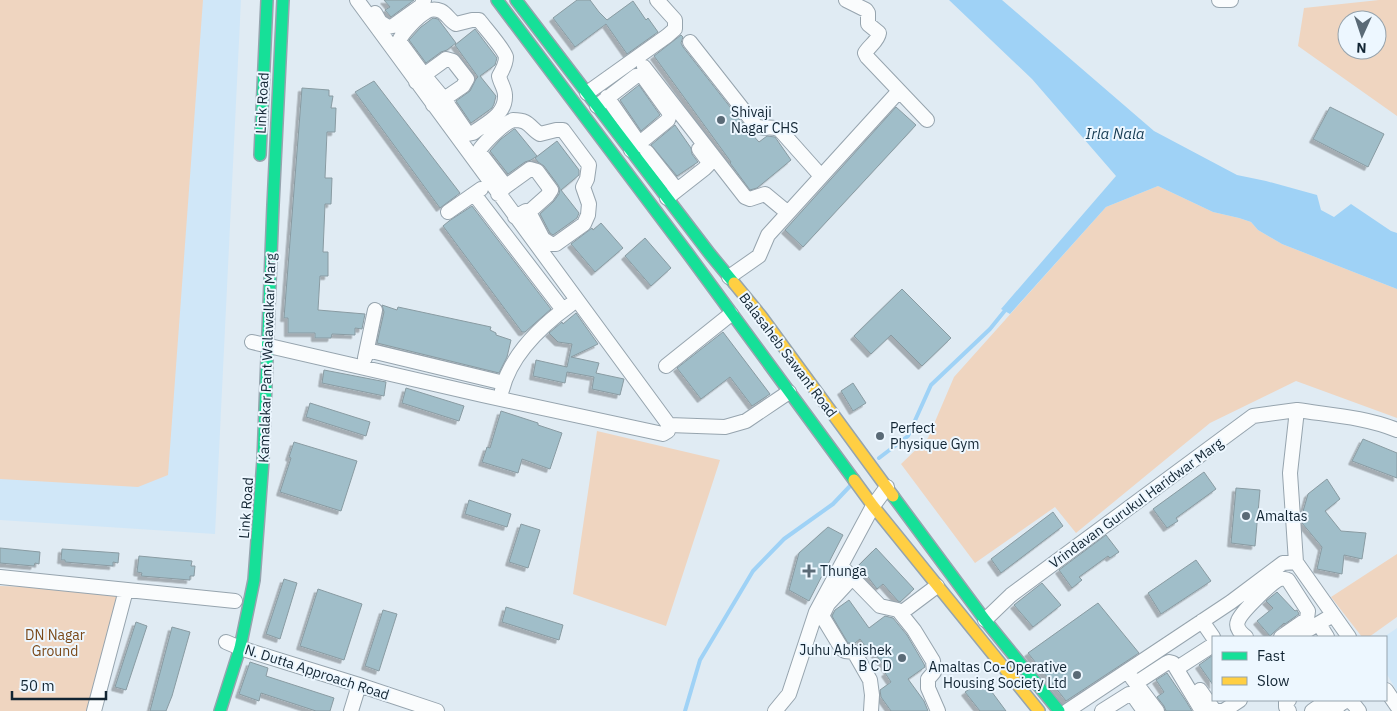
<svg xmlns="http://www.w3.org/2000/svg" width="1397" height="711" font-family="'IBM Plex Sans',sans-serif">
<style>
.built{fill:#d0e7f8}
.green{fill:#efd5c0;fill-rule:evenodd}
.water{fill:#9fd2f6}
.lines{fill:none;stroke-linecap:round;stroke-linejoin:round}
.stream{stroke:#9fd2f6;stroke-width:4}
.building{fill:#a0bec9;stroke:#899ba2;filter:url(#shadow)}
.street-casing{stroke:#96a4ae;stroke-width:16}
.fast-casing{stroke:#96a4ae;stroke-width:14}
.slow-casing{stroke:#96a4ae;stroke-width:14}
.street{stroke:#fafcfd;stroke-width:14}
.fast{stroke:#16e098;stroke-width:11}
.slow{stroke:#ffcf43;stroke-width:11}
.poi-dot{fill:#5a6a76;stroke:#edf7ff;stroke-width:2}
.labels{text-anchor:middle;stroke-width:4;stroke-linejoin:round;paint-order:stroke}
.street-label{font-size:14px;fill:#122533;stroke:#edf7ff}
.poi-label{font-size:14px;fill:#122533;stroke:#edf7ff;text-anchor:start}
.park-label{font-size:14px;fill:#7a4818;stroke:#edf7ff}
.water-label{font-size:15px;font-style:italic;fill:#153b53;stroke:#edf7ff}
</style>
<defs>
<filter id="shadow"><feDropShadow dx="-3.5" dy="3.5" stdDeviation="0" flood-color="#0004"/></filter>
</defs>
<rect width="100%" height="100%" fill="#e0ebf3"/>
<!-- built -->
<path class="built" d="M0 0H241L215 534 0 520Z
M1397 628V691L1386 673V637H1384Z"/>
<!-- green -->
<path class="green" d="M0 0H203L168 475 138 487 0 479Z
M1379 0H1397V116L1298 46 1304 8ZM1347 20H1377V50H1347Z
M1158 186 1213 212 1239 218 1251 222 1258 230 1282 244 1397 289V418L1296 381 1210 423 1076 533 1055 507 975 563 901 464 928 438 954 377 1106 207Z
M597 431 720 460 666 626 573 594Z
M1397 554V617L1369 637H1362L1331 597Z
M0 586 126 590 92 711H0Z"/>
<!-- water -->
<path class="water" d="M949 0H1002L1154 131 1237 175 1266 181 1317 195 1321 210 1334 217 1351 204 1391 231 1397 233V289L1282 244 1258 230 1251 222 1239 218 1213 212 1158 186 1106 207 1010 314 1001 309 1116 176 1032 79Z"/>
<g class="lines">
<!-- stream -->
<path class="stream" d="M879 458 908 436 931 385 990 329 1007 308
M685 711 700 660 753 571 784 539 833 504 851 485"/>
</g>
<!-- building -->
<path class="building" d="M384 0H414L391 17 385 10 390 7Z
M577 0H590L599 12 607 20 633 1 646 20 648 18 658 32 627 54 606 24 575 47 553 18Z
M433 18 438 19 456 43 447 50 441 52 426 63 409 40 421 27Z
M475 29 497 58 495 65 480 76 496 96 494 104 492 108 471 123 456 101 470 91 476 79 478 77 455 45Z
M681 35 683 37 681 43 683 47 749 131 759 142 767 136 775 137 791 160 757 188 750 190 730 163 731 162 654 56Z
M374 81 460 193 440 208 355 92Z
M639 85 660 115 641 131 620 100Z
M302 88 329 90V96H333L331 108H336L335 132H327L325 178H332L331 204H325L323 252H328V276H320L318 310 365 314 362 329 355 328V335L332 334 331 338H315V333H288V318H284Z
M896 107 916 125 803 247 785 230Z
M1330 107 1384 134 1368 167 1313 139Z
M675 125 691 148 692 154 698 162 677 176 651 145Z
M514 129H515L537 156 531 160 525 162 508 174 490 151 501 139Z
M557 141 579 170V175L561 190 579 213 577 218 553 235 550 233 540 214 554 201 559 194 560 189 558 185 544 166 538 162 535 158Z
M472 206 551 309 525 332H522L443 226 449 221Z
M601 223 623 248 595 272 571 244 592 228 593 230Z
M645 238 671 268 651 286 625 256Z
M902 289 951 338 922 366 891 335 871 354 854 336Z
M382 305 397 310 398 307 491 327 490 330 496 333V335L511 340 507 357 499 373 377 343 384 312Z
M576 313 598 344 571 357 599 363 596 373 624 379 620 395 592 389 594 377 567 372 565 383 533 376 536 360 567 367 572 344 558 342 549 333 562 322 563 324Z
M723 332 770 394 752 406 730 377 701 399 677 368Z
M324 370 386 382 384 396 322 383Z
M853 383 866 403 853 411 841 391Z
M406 388 464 406 459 421 402 403Z
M310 403 370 422 366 436 306 417Z
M501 411 538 423V425L562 433 550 469 522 459 518 473 482 462 487 447 490 448Z
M1363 439 1397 453V478L1352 461Z
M294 442 357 461 341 511 280 492 291 458 289 457Z
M1204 472 1216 489 1176 518 1178 521 1167 528 1153 509Z
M1327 479 1340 499 1325 511 1341 531 1366 533 1362 559 1344 555 1342 574 1317 569 1322 547 1302 523V515L1308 494Z
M1236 488 1260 490 1255 546 1231 543Z
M469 500 511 514 507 527 465 514Z
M1053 512 1063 526 1001 573 991 559Z
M521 524 540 530 528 568 509 562Z
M828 527 843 535 809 601 789 590 799 553Z
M1106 535 1119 552 1110 558 1108 556 1079 577 1082 580 1072 588 1059 570Z
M0 548 40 552 39 564 35 563 34 566 0 563Z
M876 548 914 589 900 602 898 601 883 584 877 589 859 565Z
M62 549 119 553 118 563 113 562V566L65 562V560H61Z
M139 556 192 561 191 566H195L194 576H190V580L141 576 142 573 137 572Z
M1196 560 1211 581 1161 614 1148 593Z
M284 579 297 583 280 639 266 634Z
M1042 583 1061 605 1033 627 1014 605Z
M318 589 362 604 344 660 300 646Z
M1277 592 1295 611 1297 610 1299 614 1285 624 1284 623 1270 636 1257 621 1273 608 1266 601Z
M849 600 869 628 885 616 893 618 907 635 924 664 925 667 908 679 924 701 928 711H891L881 697 880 690 891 682 885 673 888 671 873 651 870 653 860 639 855 643H848L832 616 835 610Z
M1098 603 1139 653 1066 701 1028 653Z
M506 607 563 625 559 640 502 622Z
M383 610 397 614 379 671 365 666Z
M136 622 147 626 126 690 115 687Z
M172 627 190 632 172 696 166 711H150Z
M1213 655V685L1199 665Z
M250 662 268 668 266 676 334 698 330 711H316L261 693 259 701 239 694Z
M1167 673 1186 701 1192 711H1166L1164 706 1157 697 1164 692 1156 680Z
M983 680 1006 711H980L965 692Z"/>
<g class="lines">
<!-- street casing -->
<g class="street-casing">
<path id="street" d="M846 0 866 10 868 13V24L879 33C878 41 869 46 865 53L867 57 927 120
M1219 0H1231
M375 13 380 22 388 27 393 26 421 6 424 0
M690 42 756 126C764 130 772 125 780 130L821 176
M446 59 453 61 467 79 463 86 444 99 424 75Z
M644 67 745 197 750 199 765 194 788 213
M416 82 424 75 399 41C402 33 418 16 426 12 430 9 436 9 441 11 447 14 450 21 456 24L472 20H479C485 28 504 49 506 57 506 64 502 71 499 76 500 82 505 89 505 95 506 115 486 123 473 133L468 134 444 99 433 105
M587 93 667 36 675 29V20L657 0
M607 97 639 143
M597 106 636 76H641L644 78 670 114 668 120 631 150
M647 152 677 190
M505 187 530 169 537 171 551 190 547 196 529 212
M474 194 563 310
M498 194 505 187 504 184 480 153V149C486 141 504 123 513 120 516 120 521 120 525 122 531 125 534 131 540 134L556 130H563L589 165 587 179 583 187 589 204 588 215 584 224 556 244H551L543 239 529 212 526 211 515 217
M667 198 704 169 708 165V161L699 149
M448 212 481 189
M729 277 759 256 768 235 899 91
M252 342 482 395 663 434 668 431 669 425 357 0
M367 350 504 383
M365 358 375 310
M666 366 731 314
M502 390C511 354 541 326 570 305
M669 425 725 427 746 421 789 392
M841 566 880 606 898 610 914 630 933 661 934 672 928 679V688L938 711
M0 577 235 601
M852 578 828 604 822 616 842 649 845 651 854 652 870 680 872 695 871 711
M901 613 937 586
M985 620 1011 595 1253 416 1297 410
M1202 621 1213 637
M1319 624 1327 637
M1246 637C1241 633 1235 628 1238 621 1241 612 1272 582 1280 579 1284 578 1284 579 1288 580L1308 611 1307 619 1281 637
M1296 637 1333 615
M1349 637 1296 562 1290 473 1297 410C1330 415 1366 417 1397 430
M226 642 240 648 359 685 437 711
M1182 665 1213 645
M1132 678 1157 711
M1136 683 1165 664 1169 662 1173 663 1202 711
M1200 690 1214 710 1219 711
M1386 690 1397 706
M1289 700 1286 701V707L1289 711
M94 711 126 590
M351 711 359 685
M775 711 789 694 816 612 873 506 887 487
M1067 711 1231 602 1283 563 1296 562
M1102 711 1129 694H1132L1144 711
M1221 711 1225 710 1240 700
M1312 711 1328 700
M1332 711C1345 701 1348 695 1359 711"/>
</g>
<!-- fast casing -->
<g class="fast-casing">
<path id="fast" d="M497 0 689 255 854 480
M516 0 710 254 734 283
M260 155 267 0
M893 496 985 620 1059 711
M220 711 240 648 254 580 263 460 273 205 283 0"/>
</g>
<!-- slow casing -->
<g class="slow-casing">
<path id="slow" d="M734 283 761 316 893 496
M854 480 873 506 1039 711"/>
</g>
<!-- street -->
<use href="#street" class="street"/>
<!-- fast -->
<use href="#fast" class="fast"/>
<!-- slow -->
<use href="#slow" class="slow"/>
</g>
<!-- markers -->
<g class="poi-dot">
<circle cx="721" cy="120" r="5"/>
<circle cx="880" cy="436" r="5"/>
<circle cx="1246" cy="516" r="5"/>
<path d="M806.5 563.5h5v5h5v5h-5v5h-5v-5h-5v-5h5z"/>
<circle cx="902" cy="658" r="5"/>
<circle cx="1077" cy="675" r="5"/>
</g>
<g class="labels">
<!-- street labels -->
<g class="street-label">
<text transform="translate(262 103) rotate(-87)" y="5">Link Road</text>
<text transform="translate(788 355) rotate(53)" y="5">Balasaheb Sawant Road</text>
<text transform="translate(267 358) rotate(-88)" y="5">Kamalakar Pant Walawalkar Marg</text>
<text transform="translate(1136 503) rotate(-36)" y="5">Vrindavan Gurukul Haridwar Marg</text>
<text transform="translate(246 508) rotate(-86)" y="5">Link Road</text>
<text transform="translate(317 672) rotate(18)" y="5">N. Dutta Approach Road</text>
</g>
<!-- poi labels -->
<g class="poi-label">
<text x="731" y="117">Shivaji<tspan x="731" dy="16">Nagar CHS</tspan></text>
<text x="890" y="433">Perfect<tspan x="890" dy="16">Physique Gym</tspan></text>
<text x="1256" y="521">Amaltas</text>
<text x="820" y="576">Thunga</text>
<text x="892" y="655" text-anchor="end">Juhu Abhishek<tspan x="892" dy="16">B C D</tspan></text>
<text x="1067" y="672" text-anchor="end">Amaltas Co-Operative<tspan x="1067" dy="16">Housing Society Ltd</tspan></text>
</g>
<!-- park labels -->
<g class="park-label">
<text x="55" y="640">DN Nagar<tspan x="55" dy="16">Ground</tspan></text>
</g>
<!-- water labels -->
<g class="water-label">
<text x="1115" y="139">Irla Nala</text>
</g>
</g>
<!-- legend -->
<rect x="1212" y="636" width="175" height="65" fill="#edf7ff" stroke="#95a3ad"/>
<rect x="1222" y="652" width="25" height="8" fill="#16e098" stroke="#95a3ad"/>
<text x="1257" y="661" font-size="15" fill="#122533">Fast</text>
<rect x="1222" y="677" width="25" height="8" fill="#ffcf43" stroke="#95a3ad"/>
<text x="1257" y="686" font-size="15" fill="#122533">Slow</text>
<!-- north arrow -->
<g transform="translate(1362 35) rotate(183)"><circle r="24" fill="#edf7ff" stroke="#95a3ad"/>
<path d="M0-4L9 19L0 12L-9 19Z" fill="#5a6a76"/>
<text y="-8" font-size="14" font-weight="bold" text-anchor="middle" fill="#122533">N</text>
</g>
<!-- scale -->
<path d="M12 691v8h94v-8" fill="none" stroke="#122533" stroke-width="2.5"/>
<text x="20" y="691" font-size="15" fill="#122533" stroke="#edf7ff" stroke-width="4" paint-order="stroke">50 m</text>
</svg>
